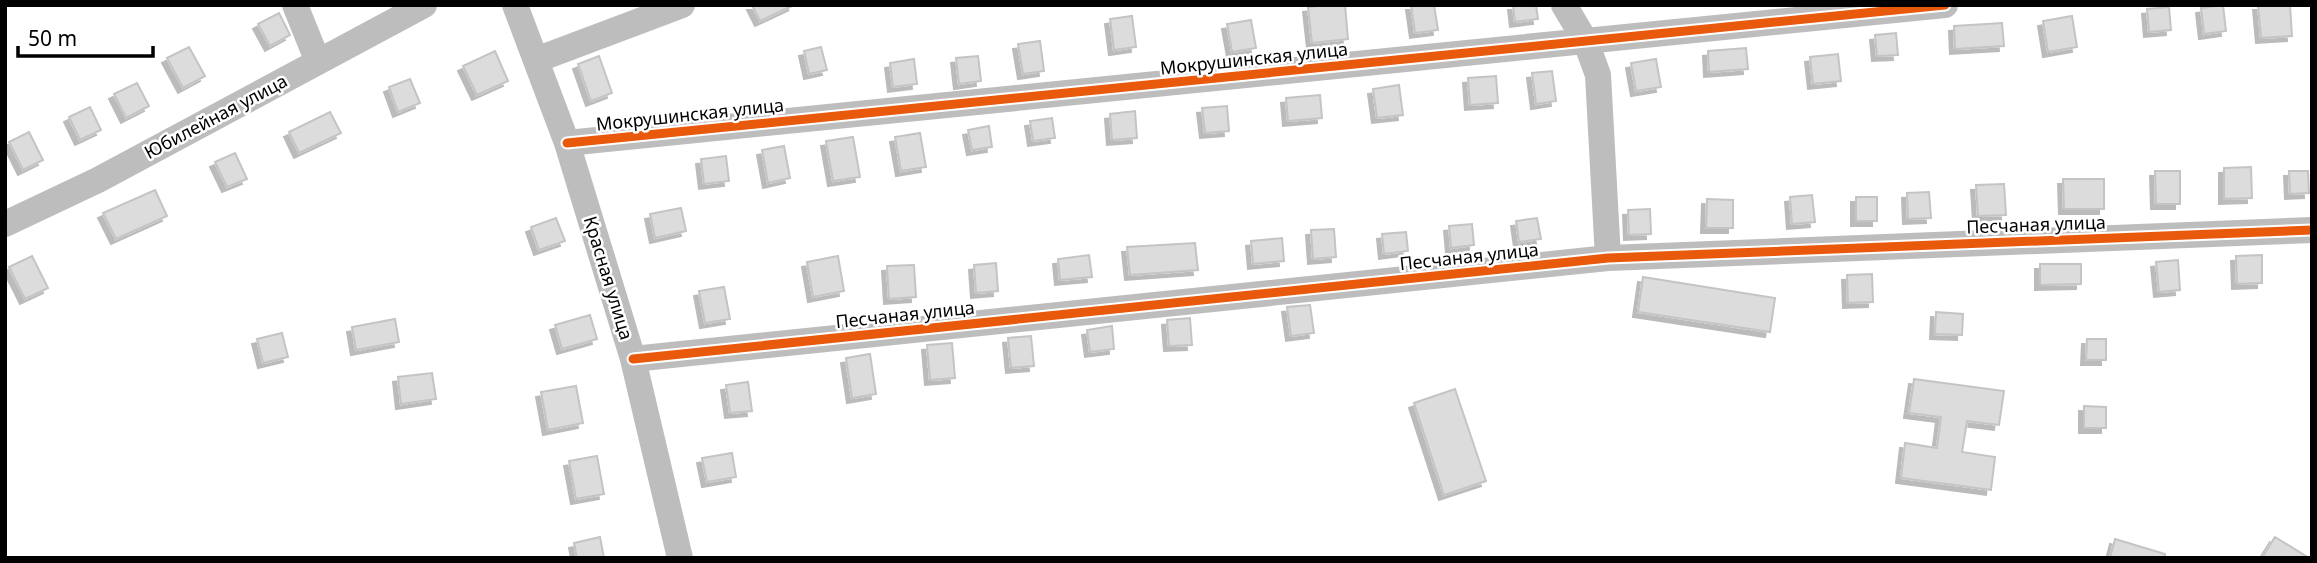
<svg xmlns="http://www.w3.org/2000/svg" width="2317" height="563" font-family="'Noto Sans',sans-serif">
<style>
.building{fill:#dcdcdc;stroke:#c4c4c4;stroke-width:2;filter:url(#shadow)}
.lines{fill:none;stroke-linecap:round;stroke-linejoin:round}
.minor{stroke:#bdbdbd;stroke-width:26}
.cycleway-casing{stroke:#fff;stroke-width:13}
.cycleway{stroke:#e8590c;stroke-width:9}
.labels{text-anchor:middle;stroke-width:5;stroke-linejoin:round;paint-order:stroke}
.street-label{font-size:18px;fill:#000;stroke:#fff}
</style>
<defs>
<filter id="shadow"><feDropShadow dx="-5" dy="5" stdDeviation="0" flood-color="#0004"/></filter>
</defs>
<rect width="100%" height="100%" fill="#fff"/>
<!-- building -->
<path class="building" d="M752 5H794L760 21Z
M1328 5H1345L1348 39 1312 43 1308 7Z
M1411 5H1434L1438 30 1415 33Z
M1513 5H1536L1538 19 1515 22Z
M2223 5 2226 31 2204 34 2201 8Z
M2258 5H2290L2292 36 2261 38Z
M2169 7 2171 30 2149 32 2147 9Z
M279 13 290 35 270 46 258 24Z
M1132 16 1136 47 1114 50 1110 19Z
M2072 16 2077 47 2048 52 2043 21Z
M1251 20 1256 48 1232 52 1227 24Z
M2002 23 2004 46 1955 49 1954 26Z
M1896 33 1898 55 1877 56 1875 35Z
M1040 41 1044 71 1023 74 1018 44Z
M189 47 205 76 183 88 167 58Z
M821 47 827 70 809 74 804 51Z
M1746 48 1748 69 1709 72 1708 51Z
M495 51 508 81 477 95 463 66Z
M1838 54 1841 81 1813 84 1810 57Z
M599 56 612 93 591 101 578 64Z
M978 56 981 81 959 84 956 58Z
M914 59 917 84 893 87 890 63Z
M1656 59 1661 87 1636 91 1631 63Z
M1552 71 1556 101 1536 104 1532 73Z
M1496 76 1498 103 1470 105 1468 78Z
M410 79 420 103 398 112 389 87Z
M137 83 149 106 126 118 114 94Z
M1399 85 1403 115 1377 118 1373 89Z
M1320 95 1322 118 1288 121 1286 98Z
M1227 106 1229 131 1205 133 1202 108Z
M90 107 101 130 80 140 69 117Z
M1135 111 1137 138 1112 140 1110 114Z
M330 112 341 133 299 153 289 132Z
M1052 118 1055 138 1033 141 1030 121Z
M989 126 992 147 972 150 968 130Z
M29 132 43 160 23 170 9 142Z
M920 133 926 167 901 171 895 137Z
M853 137 860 177 833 181 826 141Z
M784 146 790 178 768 183 762 150Z
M235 153 247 179 227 187 215 162Z
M726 156 729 181 704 184 701 159Z
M2251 167 2252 198 2224 199V168Z
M2155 171H2180V204H2156Z
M2289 171H2308L2309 193 2290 194Z
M2063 179H2104V209H2064Z
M2004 184 2006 215 1978 216 1976 185Z
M155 190 167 216 116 239 103 213Z
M1929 192 1931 218 1908 219 1907 193Z
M1812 195 1815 222 1792 224 1790 197Z
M1856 197H1877V221H1856Z
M1707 199 1733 200V228H1706Z
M681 208 686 231 655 238 650 214Z
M1650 209 1651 234 1629 235 1628 210Z
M556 218 565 241 539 250 531 227Z
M1537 218 1541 239 1519 242 1516 221Z
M1472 224 1474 245 1451 248 1449 226Z
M1334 229 1336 257 1313 259 1311 230Z
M1406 232 1408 251 1384 254 1382 234Z
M1282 238 1284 261 1253 264 1251 241Z
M1195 243 1198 270 1130 275 1127 247Z
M1089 255 1092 277 1060 280 1058 259Z
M2262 255V283L2237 284 2236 256Z
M32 256 48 288 25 299 9 267Z
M838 256 844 291 813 297 807 262Z
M2178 260 2180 290 2159 292 2156 262Z
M996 263 998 291 976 293 974 265Z
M2040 264H2081V284L2040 285Z
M914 265 916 297 889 299 887 266Z
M1872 274 1873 302 1848 303 1847 275Z
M1643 277 1775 298 1770 332 1638 312Z
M724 287 730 319 705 323 699 291Z
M1310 305 1314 333 1291 336 1287 307Z
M1936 312 1963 314 1962 335 1935 334Z
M590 315 597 339 562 349 555 325Z
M1190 318 1192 345 1169 346 1167 320Z
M395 319 399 342 356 350 352 327Z
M1112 326 1114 349 1090 352 1087 330Z
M282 333 288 357 263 363 257 339Z
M1031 336 1034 366 1011 368 1008 338Z
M2087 339H2106V360H2086Z
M952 343 955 378 930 380 927 345Z
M870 354 876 394 852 398 846 358Z
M432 373 436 399 401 404 398 377Z
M1914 379 2004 391 1999 425 1967 421 1962 452 1995 457 1991 490 1901 478 1905 443 1937 448 1941 417 1909 413Z
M748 382 752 411 730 413 726 385Z
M576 386 583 423 548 430 541 392Z
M1455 389 1486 481 1444 495 1414 403Z
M2084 406 2106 407V428H2084Z
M732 453 736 477 707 482 702 458Z
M597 456 604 494 576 499 569 461Z
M600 537 604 558H577L574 543Z
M2275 537 2309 558H2262Z
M2115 539 2165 554V558H2110Z"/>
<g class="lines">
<!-- minor -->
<path class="minor" d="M295 5 318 62
M515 5 567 143 633 359 680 558
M1564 5 1586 42 1598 75 1608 258
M536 60 682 5
M567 143 1945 5
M5 224 98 180 424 5
M633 359 1608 258 2312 230"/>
<!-- cycleway casing -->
<g class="cycleway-casing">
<path id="cycleway" d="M567 143 1945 5
M633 359 1608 258 2312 230"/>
</g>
<!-- cycleway -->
<use href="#cycleway" class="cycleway"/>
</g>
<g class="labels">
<!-- street labels -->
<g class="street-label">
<text transform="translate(1254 59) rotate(-6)" y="6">Мокрушинская улица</text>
<text transform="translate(690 115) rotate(-6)" y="6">Мокрушинская улица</text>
<text transform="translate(216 117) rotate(-28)" y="6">Юбилейная улица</text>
<text transform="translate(2036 225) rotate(-2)" y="6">Песчаная улица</text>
<text transform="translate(1469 257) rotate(-6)" y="6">Песчаная улица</text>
<text transform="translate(608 278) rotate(73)" y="6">Красная улица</text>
<text transform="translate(905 315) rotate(-6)" y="6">Песчаная улица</text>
</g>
</g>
<!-- border -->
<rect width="2317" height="563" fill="none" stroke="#000000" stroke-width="14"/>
<!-- scale -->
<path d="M18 46v10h135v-10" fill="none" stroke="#000000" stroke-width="3.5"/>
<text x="28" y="46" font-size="21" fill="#000000" stroke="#ffffff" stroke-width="5" paint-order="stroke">50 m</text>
</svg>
